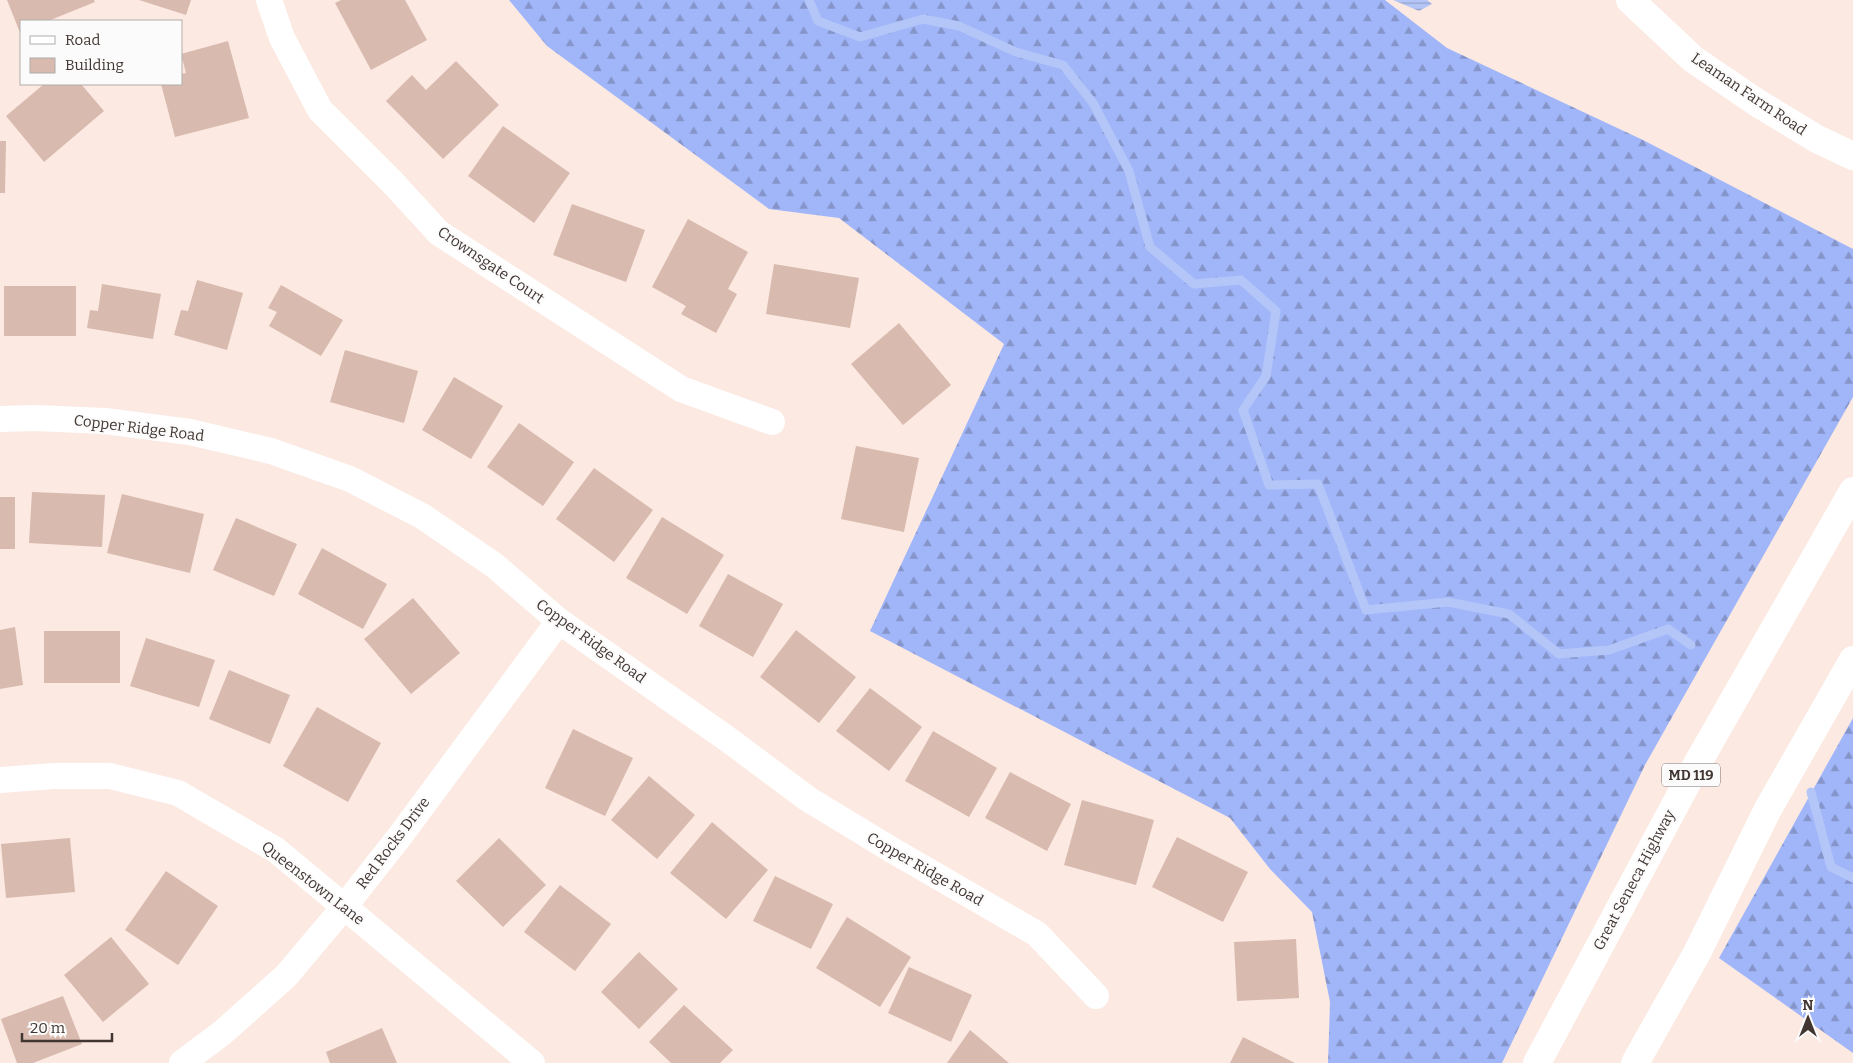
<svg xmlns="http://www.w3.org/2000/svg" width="1853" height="1063" font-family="Bitter,serif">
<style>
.forest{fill:url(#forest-firs)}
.water{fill:url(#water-rules)}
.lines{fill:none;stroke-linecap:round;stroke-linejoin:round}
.stream{stroke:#b4c6f8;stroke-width:9}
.building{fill:#d8baae}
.minor{stroke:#fff;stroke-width:26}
.tertiary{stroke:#fff;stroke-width:28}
.primary{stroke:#fff;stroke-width:28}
.labels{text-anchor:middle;stroke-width:4.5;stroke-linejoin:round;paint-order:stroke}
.shield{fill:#fbfbfb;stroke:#7a716e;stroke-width:1}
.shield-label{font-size:14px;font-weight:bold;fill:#423632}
.street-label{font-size:15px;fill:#423632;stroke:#fbfbfb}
</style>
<defs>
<pattern id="forest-firs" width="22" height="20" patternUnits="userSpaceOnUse" patternTransform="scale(1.25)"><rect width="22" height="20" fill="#a1b6f9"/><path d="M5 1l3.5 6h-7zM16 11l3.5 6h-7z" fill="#8595ca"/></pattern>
<pattern id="water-rules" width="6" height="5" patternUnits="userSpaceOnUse" patternTransform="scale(1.25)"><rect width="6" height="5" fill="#b4c6f8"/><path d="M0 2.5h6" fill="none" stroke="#94a2c9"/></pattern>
</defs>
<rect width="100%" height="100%" fill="#fce9e2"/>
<!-- forest -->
<path class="forest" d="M509 0H1385L1447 48 1643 140 1853 249V397L1645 765 1502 1063H1328L1330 1002 1312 912 1270 869 1230 818 870 631 1004 344 839 218 769 209 547 46Z
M1853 718V1053L1719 958Z"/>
<!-- water -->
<path class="water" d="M1393 0H1427L1432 4 1419 11Z"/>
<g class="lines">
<!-- stream -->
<path class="stream" d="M809 0 818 21 860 37 923 19 959 26 1016 52 1063 65 1093 103 1129 171 1150 247 1194 284 1241 280 1276 311 1266 376 1243 410 1269 485 1318 484 1366 610 1448 602 1509 614 1559 654 1609 650 1668 629 1691 645
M1811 792 1831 867 1853 878"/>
</g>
<!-- building -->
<path class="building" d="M7 0H94L95 2 48 21H21V35Z
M139 0H191L186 15Z
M341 0H405L427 40 371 70 335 3Z
M228 41 249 118 175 137 161 84H181V74L186 73 181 54Z
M456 61 499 105 443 159 386 101 412 75 426 90Z
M44 84H81L104 111 44 162 6 116Z
M503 126 570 173 534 223 468 176Z
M0 141H6L5 193H0Z
M572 204 645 230 626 282 553 255Z
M688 219 748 252 728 289 737 294 716 333 681 314 686 306 652 287Z
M774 264 859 278 850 328 766 314Z
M197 280 243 293 227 350 174 335 181 310 188 311Z
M102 284 161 294 153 339 87 328 90 310 98 311Z
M281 285 343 320 321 356 269 326 277 312 268 308Z
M4 286H76V336H4Z
M899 323 951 385 903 425 851 364Z
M345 350 418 371 404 423 330 402Z
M454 377 503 406 471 459 422 430Z
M519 423 574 462 543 506 487 467Z
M856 446 919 458 904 532 841 519Z
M594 468 653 510 614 562 556 519Z
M32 492 105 495 102 547 29 543Z
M122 494 204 514 190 573 107 553Z
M0 497H15V549H0Z
M662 517 724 555 687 614 626 578Z
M236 518 297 544 274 596 213 570Z
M322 548 387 584 363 629 298 594Z
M728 574 783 604 753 657 699 626Z
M413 598 460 653 411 694 364 639Z
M15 627 23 685 0 689V630Z
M796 630 856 677 819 723 760 677Z
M44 631H120V683H44Z
M146 638 215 660 199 707 130 686Z
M229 670 290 695 270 744 209 719Z
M870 688 922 727 889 771 836 731Z
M317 707 381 743 348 802 283 766Z
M573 729 633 758 605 816 545 788Z
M933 731 997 768 969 817 905 781Z
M1010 772 1071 804 1047 851 985 818Z
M649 776 695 815 657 859 611 820Z
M1082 800 1154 820 1136 885 1064 865Z
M712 822 768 870 726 919 670 873Z
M1177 837 1248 872 1223 922 1152 887Z
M70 838 75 892 6 898 1 844Z
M499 838 546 885 503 927 456 881Z
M166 871 218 906 178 965 125 930Z
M775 876 833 904 811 949 753 921Z
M560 885 611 924 575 971 524 932Z
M847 917 911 957 880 1007 816 968Z
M111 937 149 984 103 1022 64 975Z
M1296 939 1299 998 1237 1001 1234 942Z
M639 952 678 989 639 1029 601 992Z
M909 967 972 995 951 1042 888 1013Z
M63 996 82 1044 33 1063H17L1 1019Z
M684 1005 733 1050 720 1063H671L649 1042Z
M382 1028 397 1063H330L326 1052Z
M970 1030 1009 1063H947Z
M1243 1037 1295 1063H1230Z"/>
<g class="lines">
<!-- minor -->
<path class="minor" d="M269 0 282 38 320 110 393 183 439 233 681 389 772 422
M0 419 36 418 105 421 190 432 271 451 350 479 422 516 494 565 559 621 726 738 808 799 892 850 1037 934 1096 996
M0 780 54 776H110L178 793 276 850 532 1063
M182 1063 222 1033 286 976 344 907 400 836 559 621"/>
<!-- tertiary -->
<path class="tertiary" d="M1630 0 1693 59 1756 102 1817 139 1853 156"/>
<!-- primary -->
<path class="primary" d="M1537 1063 1696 766 1853 491
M1635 1063 1697 953 1768 809 1853 660"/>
</g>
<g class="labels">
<!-- shield labels -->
<rect class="shield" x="1662" y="763.5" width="58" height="23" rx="4"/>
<g class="shield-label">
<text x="1691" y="780">MD 119</text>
</g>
<!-- street labels -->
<g class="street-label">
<text transform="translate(1749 94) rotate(34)" y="5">Leaman Farm Road</text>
<text transform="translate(491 265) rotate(34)" y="5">Crownsgate Court</text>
<text transform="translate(139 428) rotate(7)" y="5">Copper Ridge Road</text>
<text transform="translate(591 641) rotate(36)" y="5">Copper Ridge Road</text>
<text transform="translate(393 843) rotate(-53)" y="5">Red Rocks Drive</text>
<text transform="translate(925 869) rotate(30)" y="5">Copper Ridge Road</text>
<text transform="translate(1634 880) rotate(-62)" y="5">Great Seneca Highway</text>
<text transform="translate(313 883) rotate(38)" y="5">Queenstown Lane</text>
</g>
</g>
<!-- legend -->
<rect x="20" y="20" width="162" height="65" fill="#fbfbfb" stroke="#b1acab"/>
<rect x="30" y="36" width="25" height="8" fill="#ffffff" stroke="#b1acab"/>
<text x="65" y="45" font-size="15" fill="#423632">Road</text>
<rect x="30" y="58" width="25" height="15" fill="#d8baae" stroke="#b1acab"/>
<text x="65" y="70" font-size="15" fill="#423632">Building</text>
<!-- north arrow -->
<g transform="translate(1808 1018)" stroke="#fbfbfb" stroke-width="4" paint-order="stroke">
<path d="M0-4L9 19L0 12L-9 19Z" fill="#423632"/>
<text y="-8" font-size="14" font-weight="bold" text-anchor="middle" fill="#423632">N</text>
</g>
<!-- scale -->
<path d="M22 1033v8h90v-8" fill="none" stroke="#423632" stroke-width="2.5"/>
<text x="30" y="1033" font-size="15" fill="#423632" stroke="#fbfbfb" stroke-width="4" paint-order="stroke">20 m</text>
</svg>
